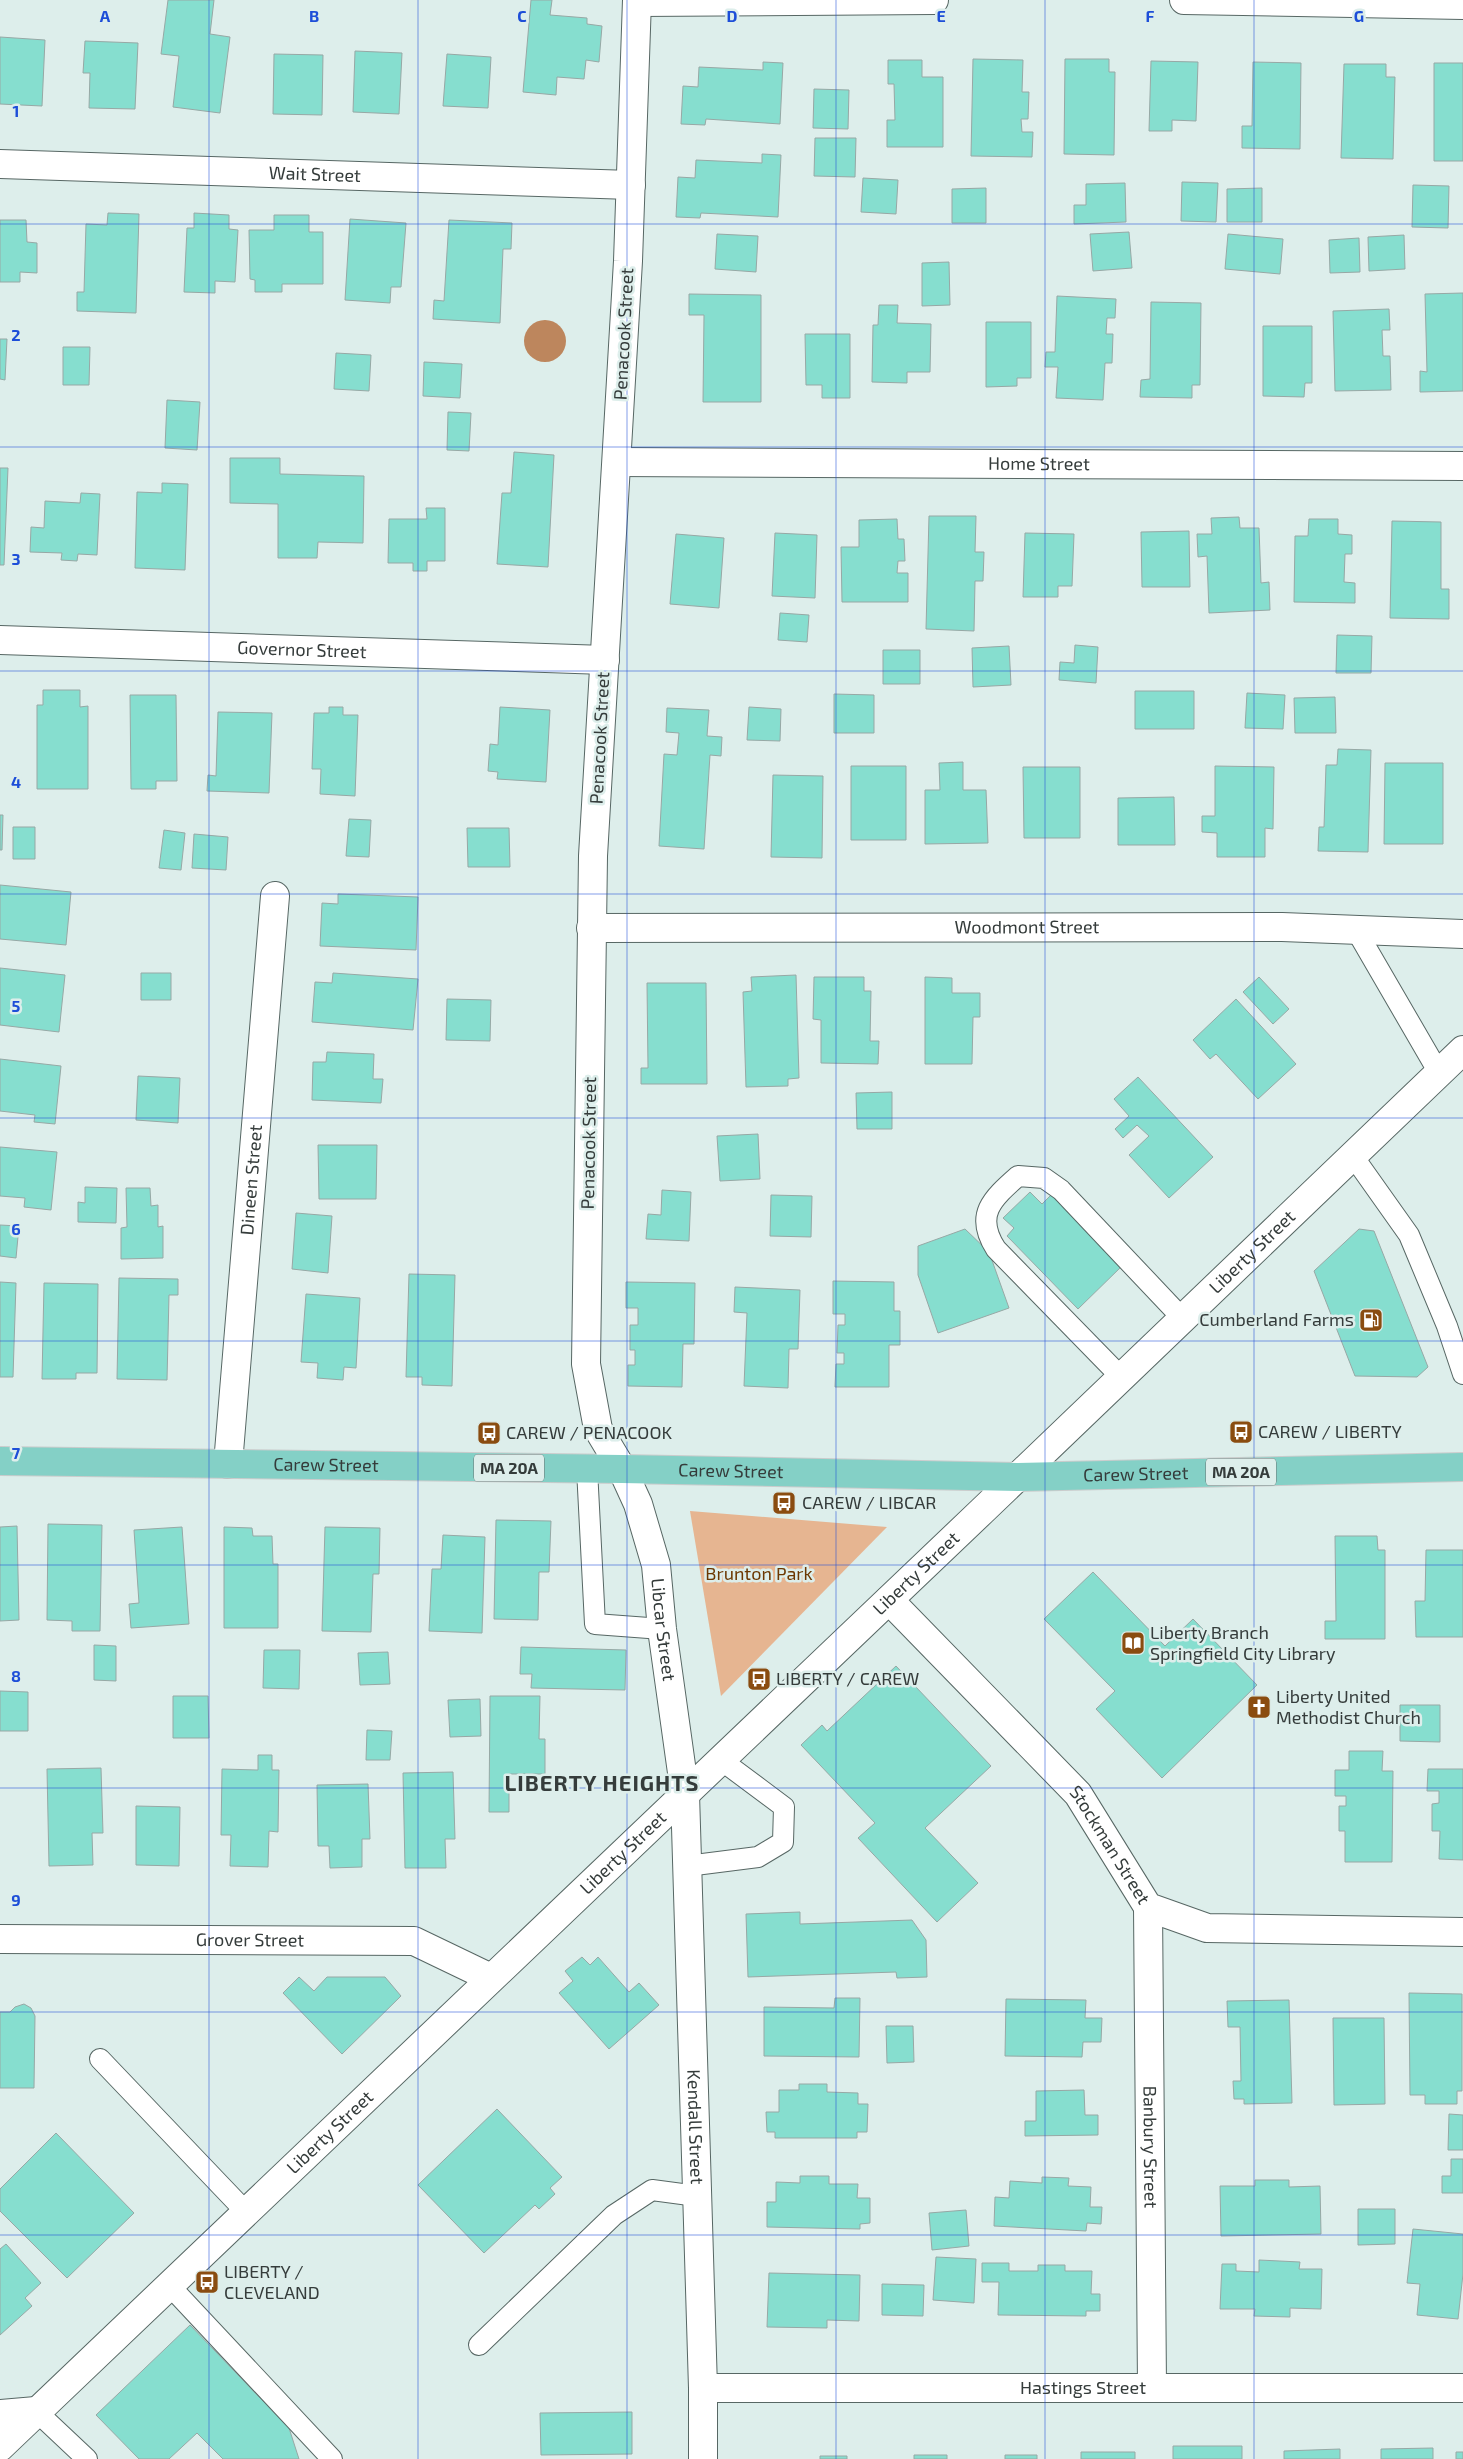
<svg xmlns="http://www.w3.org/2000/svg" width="1463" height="2459" font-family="'Exo 2',sans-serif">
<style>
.green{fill:#e6b591}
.water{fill:#bd865d}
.building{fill:#86decf;stroke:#97a8a5}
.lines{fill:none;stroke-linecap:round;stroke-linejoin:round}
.service-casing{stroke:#576764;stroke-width:22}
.minor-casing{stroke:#576764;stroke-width:30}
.secondary-casing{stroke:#576764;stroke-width:30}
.primary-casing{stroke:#cacccc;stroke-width:30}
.service{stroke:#fff;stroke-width:20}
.minor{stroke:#fff;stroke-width:28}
.secondary{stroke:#fff;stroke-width:28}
.primary{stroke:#84d0c6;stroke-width:28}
.grid{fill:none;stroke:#1d4ed8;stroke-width:1;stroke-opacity:0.55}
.labels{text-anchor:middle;stroke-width:5;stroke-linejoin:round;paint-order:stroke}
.shield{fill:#ddeeeb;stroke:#677170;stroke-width:1}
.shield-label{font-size:16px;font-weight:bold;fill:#353c3b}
.street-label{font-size:18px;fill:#353c3b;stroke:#ddeeeb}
.poi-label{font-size:18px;fill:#353c3b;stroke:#ddeeeb;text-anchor:start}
.park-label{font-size:18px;fill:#6b3701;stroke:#ddeeeb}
.district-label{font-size:22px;font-weight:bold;letter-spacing:1px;fill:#353c3b;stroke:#ddeeeb}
.grid-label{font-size:16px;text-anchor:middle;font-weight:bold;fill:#1d4ed8;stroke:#ddeeeb;stroke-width:5;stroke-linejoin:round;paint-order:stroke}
</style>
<rect width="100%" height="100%" fill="#ddeeeb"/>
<!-- green -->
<path class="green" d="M690 1511 887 1527 721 1696Z"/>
<!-- water -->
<path class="water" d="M524 341a21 21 0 1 1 42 0a21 21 0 1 1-42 0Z"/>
<!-- building -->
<path class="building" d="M168 0H214L210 34 230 37 220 113 173 107 179 56 161 54Z
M531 0H552L550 15 587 18V24L602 26 599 62 586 60 584 79 557 77 556 95 523 92Z
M0 37 45 40 42 106 0 104Z
M85 41 138 43 135 109 89 108 90 73H83Z
M355 51 402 53 399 114 353 112Z
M274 54 323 55 322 115 273 114Z
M447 54 491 57 488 108 443 106Z
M973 59 1023 60 1022 92H1029L1028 119H1021L1022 132H1033L1032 157 971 156Z
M1065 59H1109V72H1115L1114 155 1064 154Z
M888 60H922V77H943V147H887V120H895L894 84H888Z
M1151 61 1198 62 1196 121 1172 120V131H1149Z
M763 62 783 63 780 124 706 119 705 125 681 124 683 86 698 87 699 67 763 70Z
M1253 62 1301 63 1300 149 1242 148V126H1252Z
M1434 63H1463V161H1434Z
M1344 64H1386V77H1395L1393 159 1341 158Z
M814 89 849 90 848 129 813 128Z
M815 138H856L855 177 814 176Z
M762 154 781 155 778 217 701 213 700 218 676 217 678 177 695 178 696 160 762 163Z
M863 178 898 180 896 214 861 212Z
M1182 182 1218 183 1216 222 1181 221Z
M1125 183 1126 222 1074 224V205H1086V184Z
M1413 185 1449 186 1448 228 1412 227Z
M986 188V223H952V189Z
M1262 188V222H1227V189Z
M108 213 139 214 136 313 77 311V292H84L86 224 107 225Z
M194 213 229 215V229L238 230 235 282 215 281V293L184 292 187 228H194Z
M274 215H309V232H323V284H282V292H255V280L250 279 249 230H274Z
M350 219 406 223 401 287H391L390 303 345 300Z
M0 220H26L27 242 37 243V273L20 272V282H0Z
M449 220 512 223 511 249H503L500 323 433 319 434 300 444 301Z
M1129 232 1132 268 1093 271 1090 234Z
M717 234 758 236 756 272 715 269Z
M1228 234 1283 239 1280 274 1225 269Z
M1404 235 1405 269 1369 271 1368 237Z
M1359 238 1360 272 1330 273 1329 240Z
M949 262 950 305 922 306V263Z
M1463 293V391L1420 392V371L1427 372 1425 294Z
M689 294 761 295V402H703L704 315H689Z
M1057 296 1116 299 1115 318H1107L1106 334H1113L1112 363H1105L1103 400 1056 398 1058 367H1045L1046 352H1055Z
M1151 302 1201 303 1200 385H1192V398L1140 397 1141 380 1150 379Z
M879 305H898L897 323 931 324 930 372H907V383L872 382 873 325H878Z
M1389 309 1390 330H1382L1383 356H1390L1391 390 1335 391 1333 311Z
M986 322H1031V378H1017V386L986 387Z
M1263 326H1312V383H1305L1304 397 1263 396Z
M805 334H850V398H822V385H806Z
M0 339H7L5 380 0 379Z
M63 347H90L89 385H63Z
M336 353 371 355 369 391 334 389Z
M424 362 462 364 460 398 423 396Z
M167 400 200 402 197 450 165 448Z
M448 412 471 413 469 451 447 450Z
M514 452 554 455 548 567 497 564 502 493H511Z
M230 458H280V474L364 476 363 543 318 542 317 558H278V504L230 503Z
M0 468H8L4 565H0Z
M162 483 188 484 185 570 135 568 137 492 162 493Z
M81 493 100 494 97 555 78 554 77 561 61 560 62 553 30 552 31 527 44 528 45 501 80 503Z
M426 508H445V561H427V571H413V563H388L389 519H427Z
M929 516H976L975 552H984L983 581H975L974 631 926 629Z
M1239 517 1240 528H1259L1261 583 1269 582 1270 610 1209 613 1207 556 1198 557 1197 534H1212L1211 518Z
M897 519 898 539H904L905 561H898L897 573H908V602H842L841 547H859V520Z
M1309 519H1338V534L1352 535V554H1345L1344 582 1355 583V603L1294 602 1295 536H1308Z
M1392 521 1441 522V589H1449V619L1390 618Z
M1189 531 1190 587H1142L1141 532Z
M775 533 817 535 815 598 772 596Z
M1025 533 1074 534 1072 586H1058V597H1023Z
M676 534 724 538 719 608 670 604Z
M780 613 809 615 807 642 778 640Z
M1337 635 1372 636 1371 673H1336Z
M1075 645 1098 647 1096 683 1059 680 1060 662 1074 663Z
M1009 646 1011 685 973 687 972 648Z
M883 650H920V684H883Z
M43 690H80V707L88 706V789H37V705H43Z
M1135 691H1194V729H1135Z
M1247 693 1285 695 1283 729 1245 728Z
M834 694 874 695V733H834Z
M130 695H176L177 781H156V789H131Z
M1335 697 1336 733H1295L1294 698Z
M329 707H343V715H358L355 796 320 794 321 769H312L314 713H329Z
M500 707 550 710 546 782 497 779 498 772 488 771 490 744 498 745Z
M749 707 781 709 780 741 747 740Z
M667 708 709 710 707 736 722 737 721 756 710 755 704 849 659 846 664 754 677 755 679 733 666 732Z
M218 712 272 713 269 793 207 791 208 775 216 776Z
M1338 749 1371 750 1368 852 1318 851 1319 827H1324L1326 765H1337Z
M963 762V790H986L988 843 925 844V790H940L939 763Z
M1385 763H1443V844H1384Z
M851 766H906V840H851Z
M1215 766 1274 767 1273 829 1265 828V857H1217V833L1202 832V816H1215Z
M1023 767H1080V838H1024Z
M773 775 823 776 822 858 771 857Z
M1174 797 1175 845H1118V798Z
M0 815H3L2 850H0Z
M349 819 371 820 369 857 346 856Z
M13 827H35V859H13Z
M467 828H509L510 867H468Z
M164 830 185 833 181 870 159 868Z
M194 834 228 837 226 870 192 868Z
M0 885 71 892 66 945 0 939Z
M338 894 418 897 416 950 320 946 322 903 338 904Z
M0 968 65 975 59 1032 0 1025Z
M141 973H171V1000H141Z
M333 973 418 979 413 1030 312 1022 315 982 332 983Z
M796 975 799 1078 788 1079V1086L746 1087 743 992 752 991 751 977Z
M814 977H864V991H871L870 1041H879L878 1064 821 1063V1020L813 1019Z
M925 977 952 978V993H980V1017H973L972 1064H925Z
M1259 977 1289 1009 1273 1024 1243 992Z
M647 983H706L707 1084H641V1068H648Z
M447 999 491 1000 490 1041 446 1040Z
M1236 999 1296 1064 1258 1099 1216 1054 1210 1059 1193 1040Z
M327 1052 374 1054 373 1079H383L381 1103 312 1100 313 1062H326Z
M0 1059 61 1066 55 1124 34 1122 35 1115 0 1111Z
M138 1076 180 1078 178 1123 136 1120Z
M1138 1077 1213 1157 1169 1198 1129 1155 1149 1136 1137 1125 1123 1138 1115 1129 1129 1116 1114 1099Z
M892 1092V1129H857L856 1093Z
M758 1134 760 1179 720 1181 717 1136Z
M318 1145H377L376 1199H319Z
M0 1147 57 1152 51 1210 24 1207 25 1198 0 1196Z
M85 1187 117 1188 116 1223 78 1222V1202L85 1203Z
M126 1188H150L151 1206 158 1205V1227L163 1226V1258L121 1259V1228L127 1227Z
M662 1190 691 1192 689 1241 646 1239 648 1214 661 1215Z
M1030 1192 1042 1204 1051 1195 1122 1266 1078 1309 1007 1236 1014 1228 1003 1218Z
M771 1195 812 1196 811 1237 770 1236Z
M296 1213 332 1216 328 1273 292 1269Z
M0 1225 19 1226 16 1258 0 1256Z
M965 1229 989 1252 1009 1308 938 1333 918 1275V1246Z
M1359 1229 1374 1231 1428 1367 1417 1377 1355 1376 1314 1271Z
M409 1274 455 1275 452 1386 422 1385V1377H406Z
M119 1278 178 1279V1295H169L167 1380 117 1379Z
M833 1281 894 1282V1311H900V1345H889V1387H835L836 1364H844V1353H837L838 1325H845V1314H833Z
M0 1282 16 1283 13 1377H0Z
M626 1282 695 1283 694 1344H683L682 1387 628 1386V1365H635V1350H630V1325H638V1308H626Z
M44 1283 98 1284 97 1373H76V1379H42Z
M735 1287 800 1290 798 1349H789L788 1388 744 1386 747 1313 734 1312Z
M306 1294 360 1298 356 1368 344 1367 343 1380 317 1378 318 1363 301 1362Z
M496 1520 551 1521 549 1572H539L538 1620 494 1619Z
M48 1524 102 1525 100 1631H72V1621L47 1620Z
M17 1526 19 1620 0 1621V1527Z
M182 1527 189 1624 131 1628 129 1604 139 1603 134 1530Z
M224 1527 252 1528 253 1536H272L273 1564H278V1628H224Z
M325 1527 380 1528 379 1574H373L371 1632 322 1631Z
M443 1535 485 1537 482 1633 429 1631 432 1569H441Z
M1335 1536H1377L1378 1550H1385V1639H1325V1621H1336Z
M1426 1550H1463V1637H1416L1415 1601H1425Z
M1093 1572 1165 1646 1193 1619 1257 1685 1162 1778 1096 1709 1115 1691 1044 1619Z
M94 1645 116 1646V1681L94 1680Z
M521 1647 626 1650 625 1690 531 1688 532 1674H520Z
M264 1650H300L299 1689 263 1688Z
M388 1652 390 1684 360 1685 358 1653Z
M896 1666 991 1766 925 1828 978 1883 937 1922 858 1838 875 1823 801 1745 822 1725 827 1731Z
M0 1691 28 1692V1731H0Z
M173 1696H208L209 1738H173Z
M490 1696H540L539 1739H545V1774H509V1812H489Z
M480 1699 481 1736 450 1737 448 1700Z
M1400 1705H1440V1742L1400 1741Z
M367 1730 392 1731 390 1760H366Z
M1349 1751H1383L1382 1771H1393L1392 1862H1345V1831H1339V1806H1346V1796H1335V1770H1349Z
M258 1755H272V1770H279L278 1832 269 1831 268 1867 230 1866 231 1835H221L222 1769 258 1770Z
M101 1768 103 1833H92L93 1865 49 1866 47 1769Z
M1428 1769H1463V1860L1439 1859 1440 1831H1432V1804L1439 1803V1791H1427Z
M453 1772 455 1839H445L446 1868H405L403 1773Z
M368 1784 370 1839H362V1867L330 1868 329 1846H318L317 1785Z
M136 1806 180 1807 179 1866 136 1865Z
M800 1912V1924L912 1920 926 1940 927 1977 897 1978 896 1972 748 1977 746 1914Z
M582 1957 590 1965 598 1957 629 1992 639 1983 659 2005 609 2049 559 1993 573 1981 565 1971Z
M299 1977 314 1991 327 1977H385L401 1996 342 2054 283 1993Z
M1409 1993 1462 1994V2091H1457V2104H1425V2095H1410Z
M835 1998H860L859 2057 764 2056V2007L834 2008Z
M1006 1999 1086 2000 1085 2018H1102L1101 2042H1083L1082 2057 1005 2056Z
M1289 2000 1292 2103 1244 2104V2099H1234L1233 2081H1241L1240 2027H1228L1227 2001Z
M24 2004 31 2008 35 2016 34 2088H0V2012H10L15 2007Z
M1333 2018H1384L1385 2104 1334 2105Z
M886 2026H913L914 2062 887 2063Z
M799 2084H827V2092L858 2093V2104H868L867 2132H857V2138H775V2132H767L766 2112H779V2090H799Z
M1084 2090 1085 2115H1098V2135L1025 2136V2121H1036V2091Z
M497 2109 562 2177 550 2188 555 2194 539 2209 535 2205 484 2253 418 2185Z
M1449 2114 1463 2115V2150H1448Z
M56 2133 134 2213 67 2278 0 2211V2189Z
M1451 2159H1463V2193H1442V2176H1451Z
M800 2176H829V2184H858L857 2198H870V2223L860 2224V2229L767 2227V2202H776V2182L800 2183Z
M1042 2177 1069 2178 1068 2186 1091 2187 1090 2207H1102L1101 2224 1087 2223 1086 2231 994 2226 995 2197 1009 2198 1010 2181 1042 2183Z
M1255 2180H1289V2187L1320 2186 1321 2234 1221 2236 1220 2186H1255Z
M1358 2209H1395V2244L1358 2245Z
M966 2210 969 2246 932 2250 929 2213Z
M1413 2229 1463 2234V2274L1458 2319 1417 2315 1420 2284 1407 2283Z
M6 2244 41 2283 25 2298 32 2306 0 2335V2249Z
M936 2257 976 2259 974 2303 933 2300Z
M1259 2260 1300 2262 1299 2269H1322L1321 2309 1290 2308V2317L1254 2316 1255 2309H1220L1222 2264H1236V2271L1259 2272Z
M982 2263H1009V2271H1038V2265H1065V2271H1092L1091 2294H1100V2311H1086V2316L998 2315 999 2282H982Z
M769 2273 860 2275 859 2321 827 2320V2328L767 2327Z
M882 2284 924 2285 923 2316 882 2315Z
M190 2325 289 2428 299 2459H223L197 2433 169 2459H139L96 2415Z
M632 2412V2454L541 2455 540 2413Z
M1173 2446H1242V2459H1173Z
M1433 2448V2459H1381V2449Z
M1340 2449V2459H1284V2451Z
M1081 2452H1135V2459H1081Z
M1456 2452H1463V2459H1456Z
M914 2455H947V2459H914Z
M1005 2455H1037V2459H1005Z
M820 2456H847V2459H820Z"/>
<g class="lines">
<!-- service casing -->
<g class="service-casing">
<path id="service" d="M1356 930 1439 1073
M1353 1156 1409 1235 1447 1326 1463 1374
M1122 1378 996 1249C974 1215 992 1199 1018 1176L1044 1178 1061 1190 1183 1319
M587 1469 595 1624 662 1629
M687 1866 758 1857 783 1842 784 1807 721 1760
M100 2059 246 2212
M169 2285 332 2459
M479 2345 614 2215 652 2190 697 2196
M36 2411 87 2459"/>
</g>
<!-- minor casing -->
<g class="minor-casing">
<g id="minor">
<path id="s1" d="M637 0 628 261 593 856 586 1364 598 1429 622 1469 638 1504 656 1565 662 1629 685 1794 703 2388V2459"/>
<path d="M1184 0 1463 5"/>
<path d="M637 2 934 0"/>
<path id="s2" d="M0 164 631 185"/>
<path id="s3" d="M617 462 1463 466"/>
<path id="s4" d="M0 640 605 660"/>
<path id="s5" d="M591 928 1282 927 1463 934"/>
<path id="s6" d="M228 1464 275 896"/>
<path id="s7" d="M889 1600 1078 1794 1148 1907 1207 1928 1463 1932"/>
<path id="s8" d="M1148 1907 1152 2386"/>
<path id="s9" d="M0 1939 414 1941 491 1978"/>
<path id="s10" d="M703 2388H1463"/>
<path d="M0 2414 36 2411"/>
</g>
</g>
<!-- secondary casing -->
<g class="secondary-casing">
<g id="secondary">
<path id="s11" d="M0 2447 982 1511 1463 1050"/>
</g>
</g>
<!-- primary casing -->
<g class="primary-casing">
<g id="primary">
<path id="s12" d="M0 1461 622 1469 1018 1477 1463 1467"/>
</g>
</g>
<!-- service -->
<use href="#service" class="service"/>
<!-- minor -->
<use href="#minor" class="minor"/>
<!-- secondary -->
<use href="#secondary" class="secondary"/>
<!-- primary -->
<use href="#primary" class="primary"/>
</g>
<!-- grid -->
<path class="grid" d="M209 0V2459M418 0V2459M627 0V2459M836 0V2459M1045 0V2459M1254 0V2459M0 224H1463M0 447H1463M0 671H1463M0 894H1463M0 1118H1463M0 1341H1463M0 1565H1463M0 1788H1463M0 2012H1463M0 2235H1463"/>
<!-- icons -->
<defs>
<g id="fuel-square" transform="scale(1.25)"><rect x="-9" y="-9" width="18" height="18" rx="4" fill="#8a4c10" stroke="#ddeeeb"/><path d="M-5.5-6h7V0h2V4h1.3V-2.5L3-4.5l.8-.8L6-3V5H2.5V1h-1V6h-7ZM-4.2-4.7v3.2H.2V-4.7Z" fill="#fff"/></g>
<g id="bus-square" transform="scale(1.25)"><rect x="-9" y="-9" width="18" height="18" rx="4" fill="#8a4c10" stroke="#ddeeeb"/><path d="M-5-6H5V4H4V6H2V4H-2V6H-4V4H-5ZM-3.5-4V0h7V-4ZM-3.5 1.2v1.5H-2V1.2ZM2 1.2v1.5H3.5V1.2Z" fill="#fff"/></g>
<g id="library-square" transform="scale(1.25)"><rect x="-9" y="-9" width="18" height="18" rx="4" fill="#8a4c10" stroke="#ddeeeb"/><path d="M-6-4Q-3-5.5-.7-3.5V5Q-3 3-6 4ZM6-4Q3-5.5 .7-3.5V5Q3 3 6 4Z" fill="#fff"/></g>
<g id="church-square" transform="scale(1.25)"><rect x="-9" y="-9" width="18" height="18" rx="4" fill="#8a4c10" stroke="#ddeeeb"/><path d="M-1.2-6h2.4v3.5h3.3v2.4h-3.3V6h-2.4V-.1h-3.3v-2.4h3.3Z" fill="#fff"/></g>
</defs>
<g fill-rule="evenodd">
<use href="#fuel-square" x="1371" y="1320"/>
<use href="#bus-square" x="1241" y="1432"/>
<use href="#bus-square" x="489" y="1433"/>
<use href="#bus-square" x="784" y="1503"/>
<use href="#library-square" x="1133" y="1643"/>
<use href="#bus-square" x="759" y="1679"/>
<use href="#church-square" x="1259" y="1707"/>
<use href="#bus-square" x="207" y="2282"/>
</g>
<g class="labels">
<!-- shield labels -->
<g class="shield">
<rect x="474" y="1454.5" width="70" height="27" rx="4"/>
<rect x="1206" y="1458.5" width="70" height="27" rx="4"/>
</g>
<g class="shield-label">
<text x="509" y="1474">MA 20A</text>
<text x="1241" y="1478">MA 20A</text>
</g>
<!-- street labels -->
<g class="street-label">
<text dy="6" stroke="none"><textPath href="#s2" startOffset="315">Wait Street</textPath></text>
<text transform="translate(624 334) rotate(-87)" y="6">Penacook Street</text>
<text dy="6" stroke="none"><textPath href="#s3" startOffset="422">Home Street</textPath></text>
<text dy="6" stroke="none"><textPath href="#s4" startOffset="302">Governor Street</textPath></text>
<text transform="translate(600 738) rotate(-87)" y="6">Penacook Street</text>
<text dy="6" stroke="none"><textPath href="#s5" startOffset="436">Woodmont Street</textPath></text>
<text transform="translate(589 1143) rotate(-89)" y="6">Penacook Street</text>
<text dy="6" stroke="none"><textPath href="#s6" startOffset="285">Dineen Street</textPath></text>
<text dy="6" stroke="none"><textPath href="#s11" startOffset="1731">Liberty Street</textPath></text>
<text dy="6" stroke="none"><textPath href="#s12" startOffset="326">Carew Street</textPath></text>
<text dy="6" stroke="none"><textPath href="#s12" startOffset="731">Carew Street</textPath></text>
<text dy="6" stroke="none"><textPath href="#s12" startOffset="1136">Carew Street</textPath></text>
<text dy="6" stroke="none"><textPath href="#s11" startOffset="1266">Liberty Street</textPath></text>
<text dy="6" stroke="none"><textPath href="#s1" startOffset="1645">Libcar Street</textPath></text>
<text dy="6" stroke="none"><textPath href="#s7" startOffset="331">Stockman Street</textPath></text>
<text dy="6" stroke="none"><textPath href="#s11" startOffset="861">Liberty Street</textPath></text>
<text dy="6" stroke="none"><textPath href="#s9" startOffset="250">Grover Street</textPath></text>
<text dy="6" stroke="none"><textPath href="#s1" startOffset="2144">Kendall Street</textPath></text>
<text dy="6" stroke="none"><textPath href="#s11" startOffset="456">Liberty Street</textPath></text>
<text dy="6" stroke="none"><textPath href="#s8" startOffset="240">Banbury Street</textPath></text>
<text dy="6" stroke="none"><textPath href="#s10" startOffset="380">Hastings Street</textPath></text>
</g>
<!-- poi labels -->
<g class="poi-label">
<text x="1354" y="1326" text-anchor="end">Cumberland Farms</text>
<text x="1258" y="1438">CAREW / LIBERTY</text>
<text x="506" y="1439">CAREW / PENACOOK</text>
<text x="802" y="1509">CAREW / LIBCAR</text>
<text x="1150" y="1639">Liberty Branch<tspan x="1150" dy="21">Springfield City Library</tspan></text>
<text x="776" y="1685">LIBERTY / CAREW</text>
<text x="1276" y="1703">Liberty United<tspan x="1276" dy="21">Methodist Church</tspan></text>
<text x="224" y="2278">LIBERTY /<tspan x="224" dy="21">CLEVELAND</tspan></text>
</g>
<!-- park labels -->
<g class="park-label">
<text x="759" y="1580">Brunton Park</text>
</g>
<!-- district labels -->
<g class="district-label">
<text x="602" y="1791">LIBERTY HEIGHTS</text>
</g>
</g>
<g class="grid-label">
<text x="105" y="22">A</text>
<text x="314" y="22">B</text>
<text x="522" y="22">C</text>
<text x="732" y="22">D</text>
<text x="941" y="22">E</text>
<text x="1150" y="22">F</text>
<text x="1359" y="22">G</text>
<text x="16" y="117">1</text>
<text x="16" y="341">2</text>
<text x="16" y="565">3</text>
<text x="16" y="788">4</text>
<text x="16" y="1012">5</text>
<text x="16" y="1235">6</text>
<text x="16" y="1459">7</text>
<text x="16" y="1682">8</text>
<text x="16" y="1906">9</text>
</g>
</svg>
